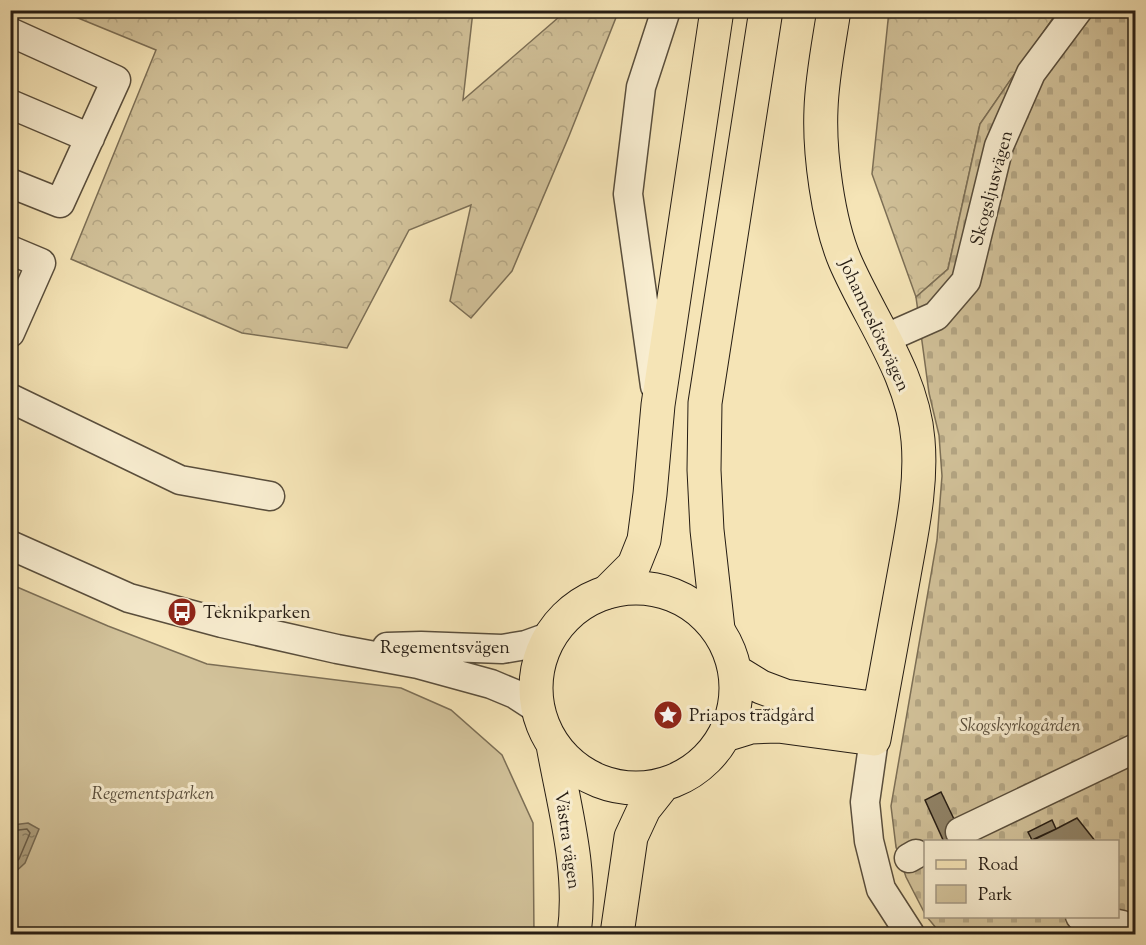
<svg xmlns="http://www.w3.org/2000/svg" width="1146" height="945" font-family="'Sorts Mill Goudy',serif">
<style>
.forest{fill:url(#forest-crowns);stroke:#7c6f56;stroke-width:1.5}
.cemetery{fill:url(#cemetery-stones);stroke:#7c6f56;stroke-width:1.5}
.green{fill:#d2c29a;stroke:#7c6f56;stroke-width:1.5}
.water{fill:url(#water-ripples);stroke:#776b54;stroke-width:1.5}
.lines{fill:none;stroke-linecap:round;stroke-linejoin:round}
.shore{stroke:#6a5e49;stroke-width:1.5}
.building{fill:#918468;stroke:#251c13;stroke-width:1.5}
.minor-casing{stroke:#594e3c;stroke-width:31}
.major-casing{stroke:#251c13;stroke-width:35}
.highway-casing{stroke:#251c13;stroke-width:35}
.minor{stroke:#f8edd0;stroke-width:28}
.major{stroke:#f5e4b6;stroke-width:33}
.highway{stroke:#f5e4b6;stroke-width:33}
.labels{text-anchor:middle;stroke-width:6;stroke-linejoin:round;paint-order:stroke}
.street-label{font-size:18px;fill:#251c13;stroke:#f8edd0}
.poi-label{font-size:18px;fill:#251c13;stroke:#f8edd0;text-anchor:start}
.park-label{font-size:18px;font-style:italic;fill:#594e3c;stroke:#f8edd0}
</style>
<defs>
<pattern id="forest-crowns" width="20" height="18" patternUnits="userSpaceOnUse" patternTransform="scale(1.5)"><rect width="20" height="18" fill="#d2c29a"/><path d="M2 6a3 3 0 1 1 6 0M12 15a3 3 0 1 1 6 0" fill="none" stroke="#b4a684"/></pattern>
<pattern id="cemetery-stones" width="16" height="16" patternUnits="userSpaceOnUse" patternTransform="scale(1.5)"><rect width="16" height="16" fill="#d2c29a"/><path d="M2 7V4a2 2 0 0 1 4 0v3zM10 15v-3a2 2 0 0 1 4 0v3z" fill="#b4a684"/></pattern>
<pattern id="water-ripples" width="26" height="14" patternUnits="userSpaceOnUse" patternTransform="scale(1.5)"><rect width="26" height="14" fill="#aea07f"/><path d="M2 4q2-2 4 0t4 0M15 11q2-2 4 0t4 0" fill="none" stroke="#8d8267"/></pattern>
</defs>
<rect width="100%" height="100%" fill="#f5e4b6"/>
<filter id="stains"><feTurbulence type="fractalNoise" baseFrequency=".00333" numOctaves="4"/><feColorMatrix values="0 0 0 0 .2 0 0 0 0 .09 0 0 0 0 .02 0 0 0 .5 -.17"/></filter>
<radialGradient id="worn" r=".72"><stop offset=".6" stop-color="#630" stop-opacity="0"/><stop offset="1" stop-color="#630" stop-opacity=".3"/></radialGradient>
<!-- forest -->
<path class="forest" d="M61 11H473L463 100 566 11H617V15L569 136 512 271 471 318 450 301 471 205 409 230 347 348 242 333 71 259 156 50Z
M889 11H1058L980 124 948 269 916 297 872 174Z"/>
<!-- cemetery -->
<path class="cemetery" d="M1058 11H1135V934H941L927 917 1118 916V842H926L925 914 906 877 896 847 891 806 937 540 942 476 939 435 929 393 916 297 948 269 980 124Z"/>
<!-- green -->
<path class="green" d="M10 584 108 626 207 664 401 688 451 710 502 755 533 823 534 934H11Z"/>
<!-- water -->
<path class="water" d="M28 823 39 829 25 863 13 874 11 873V829L13 825Z"/>
<g class="lines">
<!-- shore -->
<path class="shore" d="M10 831 27 829 30 833 19 859 10 868"/>
</g>
<!-- building -->
<path class="building" d="M941 792 965 842H944L925 800Z
M1077 818 1096 842H1029L1056 829Z
M1052 820 1056 829 1032 840 1028 832Z"/>
<g class="lines">
<!-- minor casing -->
<g class="minor-casing">
<path id="minor" d="M10 32 116 80 60 203 10 183
M10 104 90 138
M10 250 41 263 10 333
M884 339 936 316 966 281 999 146 1031 73 1078 10
M655 386 628 194 641 87 666 10
M10 398 180 480 270 496
M10 545 129 598 222 623 337 649 418 664 491 684 515 694 538 709
M387 647 421 646 502 649 526 645 551 636
M874 739 865 802 869 841 881 889 910 934
M960 832 1136 748
M909 858 916 854
M1080 916 1122 925 1136 931"/>
</g>
<!-- major casing -->
<g class="major-casing">
<path id="major" d="M536 688a100 100 0 1 1 200 0a100 100 0 1 1-200 0Z
M735 671 761 687 785 696 879 709
M725 735 751 727 778 726 874 739C884 685 894 630 904 575 912 530 922 485 918 440 913 375 870 319 845 261 828 221 819 152 821 109 822 77 829 43 834 10
M553 745C564 806 583 872 574 934
M617 934 631 837 644 809 663 785"/>
</g>
<!-- highway casing -->
<g class="highway-casing">
<path id="highway" d="M607 592 634 565 644 540 650 494 658 405 717 10
M718 629 707 530 704 470 705 403 766 10"/>
</g>
<!-- minor -->
<use href="#minor" class="minor"/>
<!-- major -->
<use href="#major" class="major"/>
<!-- highway -->
<use href="#highway" class="highway"/>
</g>
<!-- icons -->
<defs>
<g id="bus-disc" transform="scale(1.5)"><circle r="9.5" fill="#8f2418" stroke="#f8edd0"/><path d="M-5-6H5V4H4V6H2V4H-2V6H-4V4H-5ZM-3.5-4V0h7V-4ZM-3.5 1.2v1.5H-2V1.2ZM2 1.2v1.5H3.5V1.2Z" fill="#fff"/></g>
<g id="sight-disc" transform="scale(1.5)"><circle r="9.5" fill="#8f2418" stroke="#f8edd0"/><path d="M0-6L1.8-2.2L6-1.7L2.9 1.2L3.7 5.4L0 3.3L-3.7 5.4L-2.9 1.2L-6-1.7L-1.8-2.2Z" fill="#fff"/></g>
</defs>
<g fill-rule="evenodd">
<use href="#bus-disc" x="182" y="612"/>
<use href="#sight-disc" x="668" y="715"/>
</g>
<g class="labels">
<!-- street labels -->
<g class="street-label">
<text transform="translate(991 188) rotate(-75)" y="6">Skogsljusvägen</text>
<text transform="translate(875 325) rotate(65)" y="6">Johanneslötsvägen</text>
<text x="445" y="653">Regementsvägen</text>
<text transform="translate(568 840) rotate(82)" y="6">Västra vägen</text>
</g>
<!-- poi labels -->
<g class="poi-label">
<text x="203" y="618">Teknikparken</text>
<text x="689" y="721">Priapos trädgård</text>
</g>
<!-- park labels -->
<g class="park-label">
<text x="1020" y="731">Skogskyrkogården</text>
<text x="153" y="799">Regementsparken</text>
</g>
</g>
<!-- margin -->
<rect width="1146" height="945" fill="none" stroke="#f5e4b6" stroke-width="36"/>
<rect x="12" y="12" width="1122" height="921" fill="none" stroke="#251c13" stroke-width="3"/>
<rect x="18" y="18" width="1110" height="909" fill="none" stroke="#251c13" stroke-width="1.5"/>
<!-- legend -->
<rect x="924" y="840" width="195" height="78" fill="#f8edd0" stroke="#a49984" stroke-width="1.5"/>
<rect x="936" y="860" width="30" height="9" fill="#f5e4b6" stroke="#a49984" stroke-width="1.5"/>
<text x="978" y="870" font-size="18" fill="#251c13">Road</text>
<rect x="936" y="885" width="30" height="18" fill="#d2c29a" stroke="#a49984" stroke-width="1.5"/>
<text x="978" y="900" font-size="18" fill="#251c13">Park</text>
<rect width="100%" height="100%" filter="url(#stains)"/>
<rect width="100%" height="100%" fill="url(#worn)"/>
</svg>
